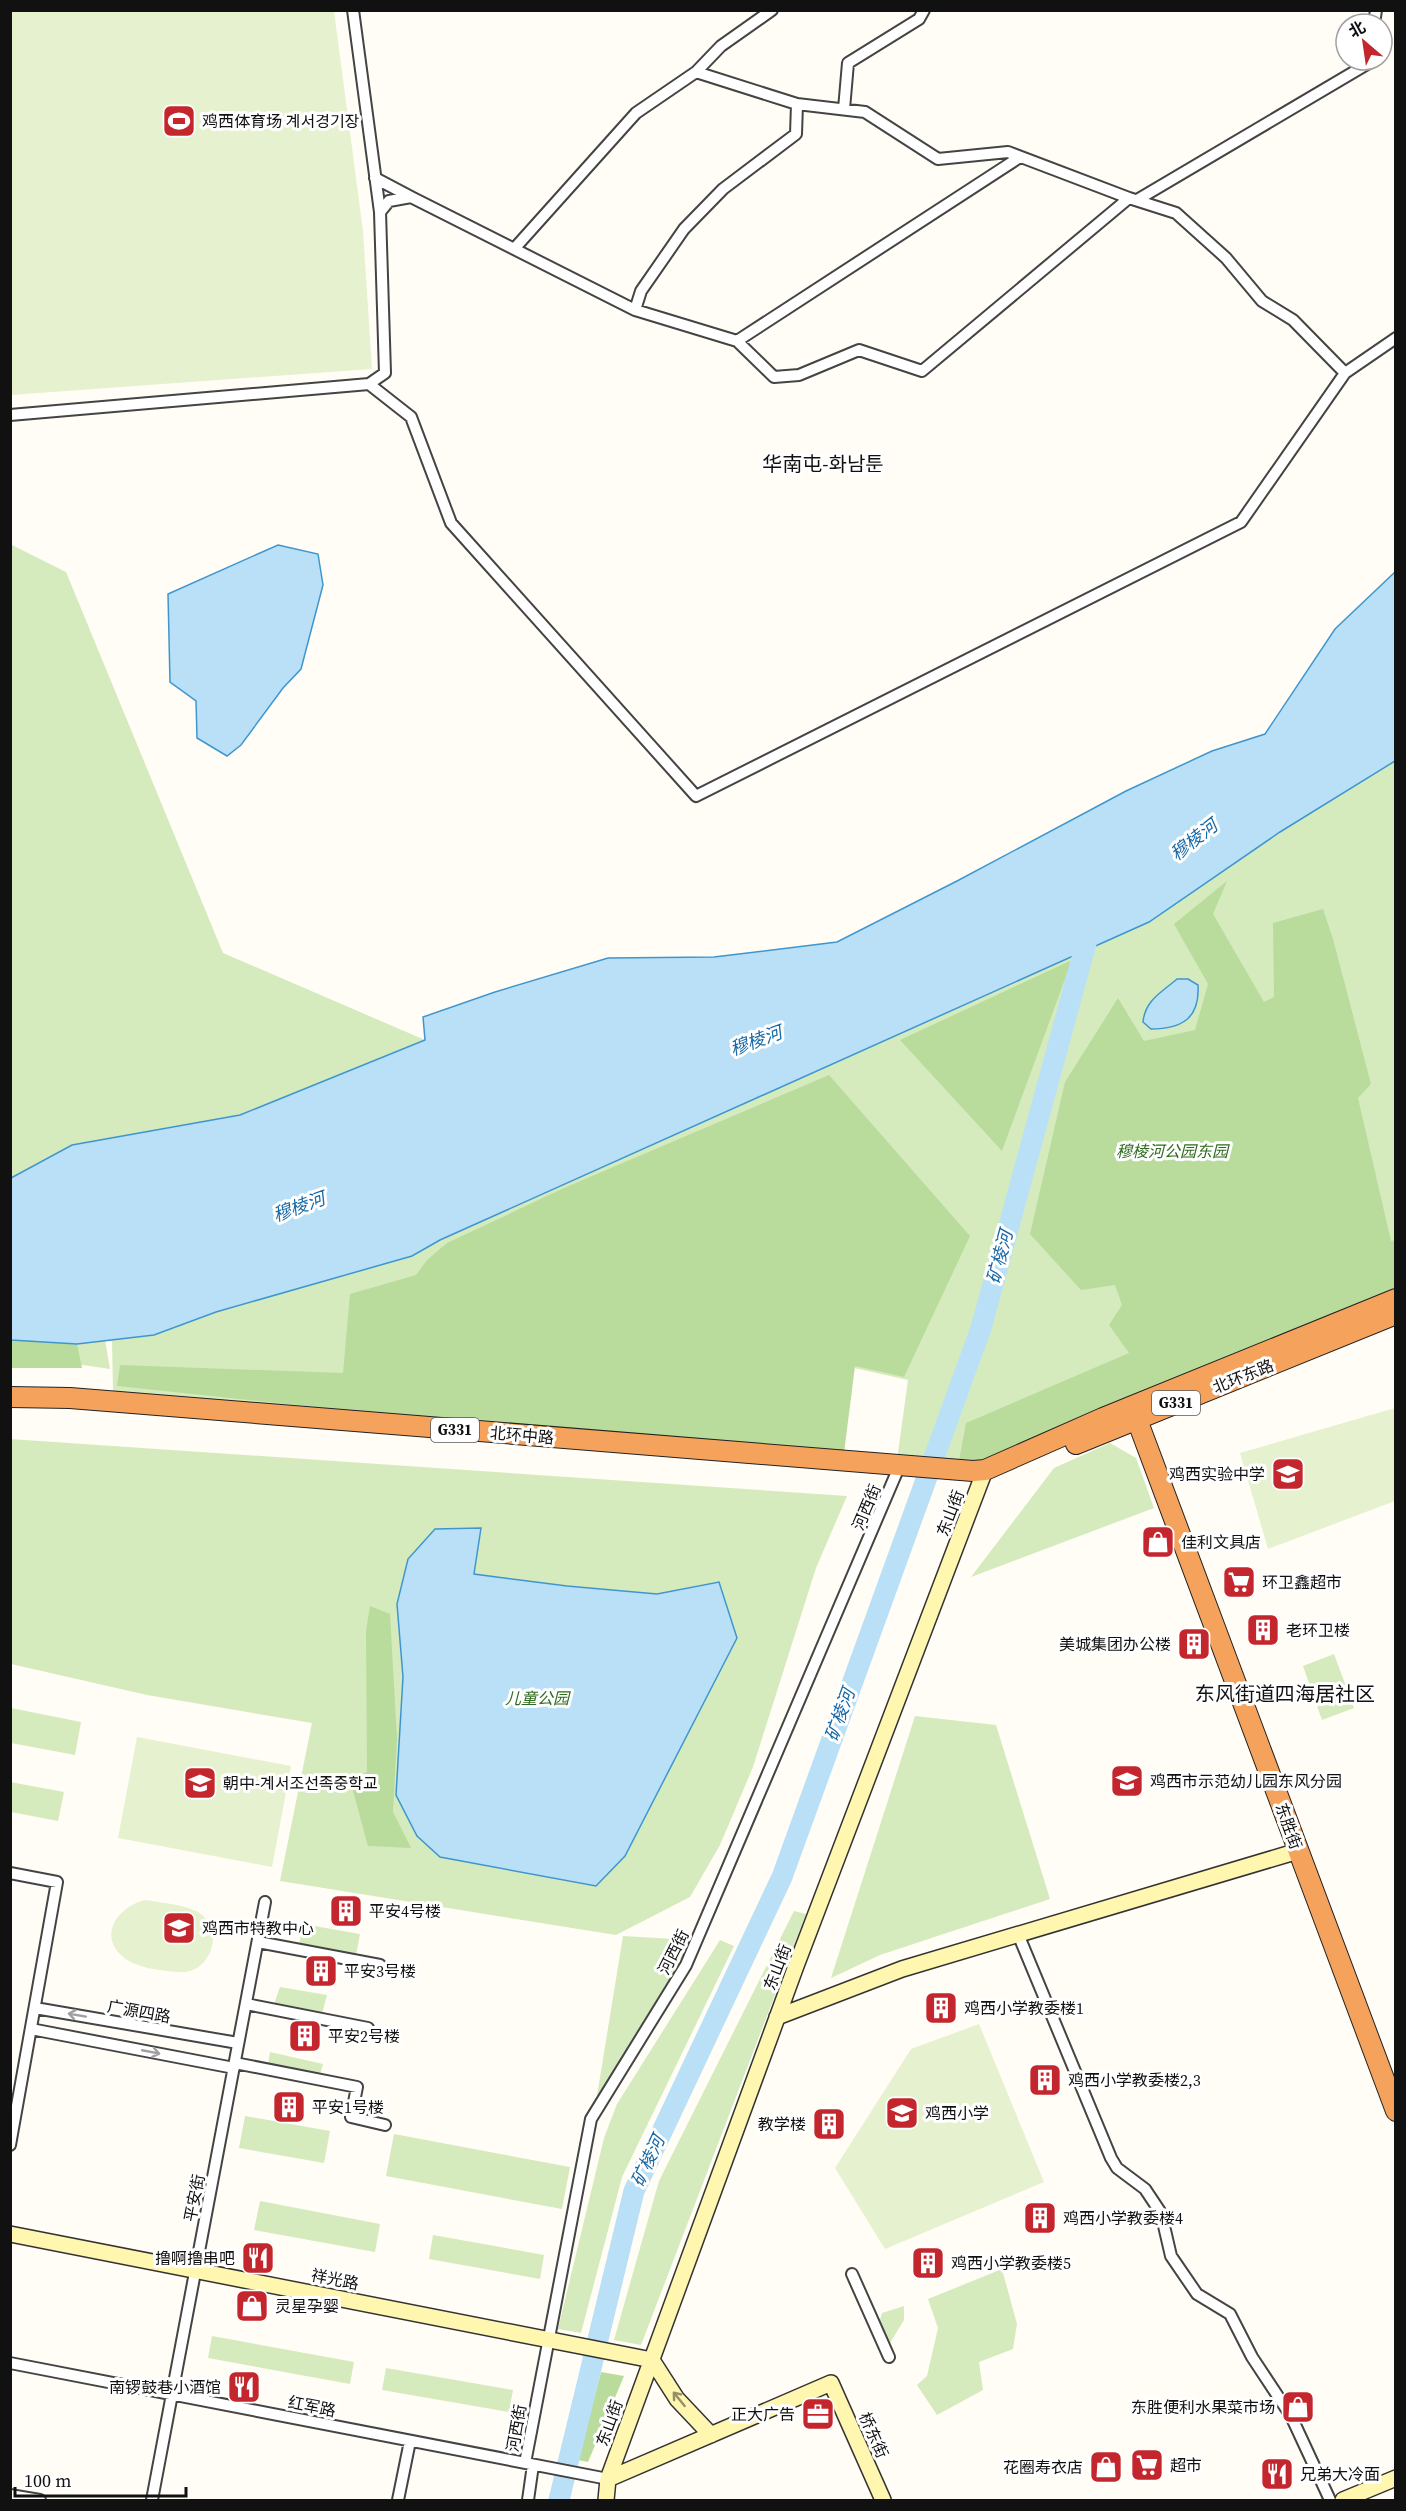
<svg xmlns="http://www.w3.org/2000/svg" width="1406" height="2511" font-family="'Source Serif 4','Noto Sans SC','Noto Sans KR',serif">
<style>
.green{fill:#d5ebbd}
.forest{fill:#b9dc9c}
.pitch{fill:#e6f2cf}
.water{fill:#b9e0f7;stroke:#3f96cf;stroke-width:1.5}
.lines{fill:none;stroke-linecap:round;stroke-linejoin:round}
.river{stroke:#b9e0f7;stroke-width:21}
.street-casing{stroke:#444;stroke-width:14}
.secondary-casing{stroke:#333;stroke-width:18}
.highway-casing{stroke:#222;stroke-width:22}
.street{stroke:#fff;stroke-width:10}
.secondary{stroke:#fff6b0;stroke-width:15}
.highway{stroke:#f5a25d;stroke-width:20}
.oneway{stroke:#a0a0a0}
.oneway2{stroke:#948f68}
.labels{text-anchor:middle;stroke-width:6;stroke-linejoin:round;paint-order:stroke}
.shield{fill:#fff;stroke:#585858;stroke-width:1.5}
.shield-label{font-size:15px;font-weight:bold;fill:#111}
.poi-label{font-size:16px;fill:#111;stroke:#fff;text-anchor:start}
.park-label{font-size:16px;font-style:italic;fill:#2f6b1f;stroke:#fff}
.street-label{font-size:16px;fill:#111;stroke:#fff}
.water-label{font-size:18px;font-style:italic;fill:#1768a6;stroke:#fff}
.quarter-label{font-size:20px;fill:#111;stroke:#fff}
</style>
<rect width="100%" height="100%" fill="#fffdf5"/>
<!-- green -->
<path class="green" d="M10 544 66 572 223 953 425 1040 240 1115 72 1145 110 1369 83 1365H11Z
M1395 761V1295L982 1465 897 1460 908 1380 850 1367 838 1457 113 1391 112 1340 154 1335 220 1310 412 1256 440 1240 1149 922 1280 832Z
M10 1439 847 1496 816 1568 753 1767 720 1845 690 1897 616 1935 280 1881 312 1723 147 1695 11 1664Z
M1110 1443 1136 1458 1154 1508 971 1577 1054 1468Z
M1334 1654 1354 1708 1322 1720 1303 1666Z
M11 1708 81 1722 75 1755 11 1743Z
M915 1716 996 1725 1050 1899 880 1955 831 1978Z
M10 1782 64 1792 58 1821 11 1812Z
M794 1911 806 1914 641 2345 614 2340 659 2181Z
M303 1924 360 1934 356 1955 299 1945Z
M623 1936 692 1940 681 1967 596 2102Z
M720 1940 734 1946 622 2177 581 2333 558 2329 604 2138 617 2104Z
M280 1987 327 1995 322 2014 274 2004Z
M270 2052 323 2064 320 2075 268 2064Z
M245 2116 330 2131 324 2163 239 2148Z
M394 2134 570 2167 562 2209 386 2176Z
M260 2201 380 2224 375 2252 254 2230Z
M433 2235 544 2255 540 2279 429 2259Z
M1002 2269 1017 2324 1013 2349 979 2362 983 2390 937 2415 917 2385 927 2376 938 2328 928 2299Z
M904 2306V2320L890 2343 879 2323 882 2313Z
M212 2336 354 2362 350 2384 208 2358Z
M386 2368 513 2390 509 2412 382 2390Z"/>
<!-- forest -->
<path class="forest" d="M1227 881 1213 914 1264 1002 1274 997 1273 923 1323 909 1333 939 1371 1084 1358 1098 1391 1241 1395 1240V1289L979 1462 959 1461 966 1423 1129 1353 1109 1325 1122 1305 1115 1285 1081 1290 1030 1234 1065 1082 1118 998 1144 1041 1195 1030 1208 984 1174 924Z
M1072 960 1002 1151 900 1040Z
M829 1075 970 1236 904 1377 855 1366 844 1453 345 1410 117 1386 120 1365 343 1373 350 1294 416 1275 427 1260 447 1243 564 1188Z
M10 1340 77 1344 82 1368H11Z
M370 1606 390 1614 397 1739 393 1812 411 1848 368 1846 350 1780 367 1772 366 1631Z
M601 2372 624 2376 588 2462 578 2460Z"/>
<!-- pitch -->
<path class="pitch" d="M10 11H334L363 231 372 369 11 395Z
M1395 1408V1501L1268 1549 1240 1453Z
M137 1737 291 1766 272 1867 118 1838Z
M146 1900C161 1903 182 1904 196 1911 227 1926 212 1975 179 1972 163 1971 134 1968 122 1956 97 1934 120 1905 146 1900Z
M979 2024 1044 2182 885 2249 835 2168 911 2049Z"/>
<!-- water -->
<path class="water" d="M278 545 318 554 323 585 301 669 283 688 241 745 227 756 197 738 196 701 170 682 168 594Z
M1395 572V761L1280 832 1149 922 440 1240 412 1256 216 1312 154 1335 77 1344 11 1340V1178L72 1145 240 1115 425 1040 423 1017 495 992 608 958 714 957 837 942 957 881 1126 791 1212 751 1265 734 1335 629Z
M1177 979H1188L1198 985C1200 1019 1181 1029 1151 1029L1143 1022C1145 1000 1162 992 1177 979Z
M481 1528 474 1574 567 1586 657 1594 719 1582 737 1638 625 1856 596 1886 440 1857 417 1836 396 1795 403 1677 397 1604 408 1559 435 1529Z"/>
<g class="lines">
<!-- river -->
<path class="river" d="M559 2500 634 2191 782 1877 981 1328 1091 925"/>
<!-- street casing -->
<g class="street-casing">
<path id="street" d="M353 10 380 212
M1374 24 1376 10
M696 72 797 104 865 112 938 159 1008 152 1129 198
M844 109 848 63 919 19 924 10
M375 178 411 197
M1137 200 1369 63V60
M514 249 636 113 696 72 721 46 772 10
M635 310 641 291 684 229 723 189 796 134 797 104
M737 341 1020 157
M369 384 411 417 451 523 696 796 1241 522 1345 373
M10 415 369 384 385 373 380 212 389 201 411 197 635 310 737 341 774 377 799 375 859 350 922 371 1129 198 1176 213 1226 258 1262 301 1293 320 1345 373 1396 338
M10 1873 57 1882 10 2145
M1018 1934 1111 2158 1117 2168 1145 2189 1161 2213 1171 2256 1197 2294 1230 2314 1252 2357 1291 2416 1330 2500
M258 1942 380 1965
M246 2004 368 2028
M35 2008 238 2043
M31 2029 234 2068
M235 2063 357 2087 351 2117 385 2125
M852 2274 889 2357
M10 2363 608 2479
M525 2463 591 2119 686 1965 899 1467
M10 2495 40 2500
M152 2500 265 1902
M398 2500 410 2441
M528 2500 533 2465"/>
</g>
<!-- secondary casing -->
<g class="secondary-casing">
<path id="secondary" d="M777 2017 902 1969 1298 1851
M10 2234 652 2360 677 2399 711 2435
M608 2479 831 2383 883 2500
M606 2500 608 2479 796 1966 985 1470
M1343 2500 1396 2478"/>
</g>
<!-- highway casing -->
<g class="highway-casing">
<path id="highway" d="M10 1397 70 1398 973 1471 985 1470 1103 1418 1396 1299
M1133 1409 1396 2111
M1076 1444 1396 1314"/>
</g>
<!-- street -->
<use href="#street" class="street"/>
<!-- secondary -->
<use href="#secondary" class="secondary"/>
<!-- highway -->
<use href="#highway" class="highway"/>
</g>
<!-- one-way arrows -->
<defs><path id="oneway-shaft" d="M-6 0H5M1.5-3L5.5 0L1.5 3" fill="none" stroke-width="1.6" stroke-linecap="round" stroke-linejoin="round" transform="scale(1.5)"/></defs>
<g class="oneway">
<use href="#oneway-shaft" transform="translate(77 2015) rotate(-170)"/>
<use href="#oneway-shaft" transform="translate(151 2052) rotate(11)"/>
</g>
<use class="oneway2" href="#oneway-shaft" transform="translate(679 2399) rotate(-129)"/>
<!-- icons -->
<defs>
<g id="stadium-square" transform="scale(1.725)"><rect x="-9" y="-9" width="18" height="18" rx="4" fill="#c4262e" stroke="#fff"/><path d="M0-5a6.5 5 0 1 0 0 10a6.5 5 0 1 0 0-10ZM-3.5-1.8h7v3.6h-7Z" fill="#fff"/></g>
<g id="school-square" transform="scale(1.725)"><rect x="-9" y="-9" width="18" height="18" rx="4" fill="#c4262e" stroke="#fff"/><path d="M0-5L7-2L0 1L-7-2ZM-4 1L0 2.5L4 1V4Q0 6-4 4Z" fill="#fff"/></g>
<g id="shop-square" transform="scale(1.725)"><rect x="-9" y="-9" width="18" height="18" rx="4" fill="#c4262e" stroke="#fff"/><path d="M-5-2.5h2.3a2.7 3.5 0 0 1 5.4 0H5L5.5 6h-11ZM-1.5-2.5h3a1.5 2.3 0 0 0-3 0Z" fill="#fff"/></g>
<g id="supermarket-square" transform="scale(1.725)"><rect x="-9" y="-9" width="18" height="18" rx="4" fill="#c4262e" stroke="#fff"/><path d="M-6-5.5h2.5l.6 2H6L4.5 2H-2.5L-4.4-4H-6ZM-1.5 3.2a1.3 1.3 0 1 0 .1 0ZM3 3.2a1.3 1.3 0 1 0 .1 0Z" fill="#fff"/></g>
<g id="building-square" transform="scale(1.725)"><rect x="-9" y="-9" width="18" height="18" rx="4" fill="#c4262e" stroke="#fff"/><path d="M-4-6H4V6H1V3H-1V6H-4ZM-2.5-4.3h1.7v1.8h-1.7ZM.8-4.3h1.7v1.8H.8ZM-2.5-1h1.7V.8h-1.7ZM.8-1h1.7V.8H.8Z" fill="#fff"/></g>
<g id="restaurant-square" transform="scale(1.725)"><rect x="-9" y="-9" width="18" height="18" rx="4" fill="#c4262e" stroke="#fff"/><path d="M-5-6h1v4h1v-4h1v4h1v-4h1v5L-1.5 .5V6h-2V.5L-5-1ZM5-6V6H3V1.5H1.5Q1.5-4 5-6Z" fill="#fff"/></g>
<g id="office-square" transform="scale(1.725)"><rect x="-9" y="-9" width="18" height="18" rx="4" fill="#c4262e" stroke="#fff"/><path d="M-6-3h4V-5.5h4V-3h4V5H-6ZM-1-4.5V-3h2v-1.5ZM-6 0V1H6V0Z" fill="#fff"/></g>
</defs>
<g fill-rule="evenodd">
<use href="#stadium-square" x="179" y="121"/>
<use href="#school-square" x="1288" y="1474"/>
<use href="#shop-square" x="1158" y="1542"/>
<use href="#supermarket-square" x="1239" y="1582"/>
<use href="#building-square" x="1263" y="1630"/>
<use href="#building-square" x="1194" y="1644"/>
<use href="#school-square" x="1127" y="1781"/>
<use href="#school-square" x="200" y="1783"/>
<use href="#building-square" x="346" y="1911"/>
<use href="#school-square" x="179" y="1928"/>
<use href="#building-square" x="321" y="1971"/>
<use href="#building-square" x="941" y="2008"/>
<use href="#building-square" x="305" y="2036"/>
<use href="#building-square" x="1045" y="2080"/>
<use href="#building-square" x="289" y="2107"/>
<use href="#school-square" x="902" y="2113"/>
<use href="#building-square" x="829" y="2124"/>
<use href="#building-square" x="1040" y="2218"/>
<use href="#restaurant-square" x="258" y="2258"/>
<use href="#building-square" x="928" y="2263"/>
<use href="#shop-square" x="252" y="2306"/>
<use href="#restaurant-square" x="244" y="2387"/>
<use href="#shop-square" x="1298" y="2407"/>
<use href="#office-square" x="818" y="2414"/>
<use href="#supermarket-square" x="1147" y="2465"/>
<use href="#shop-square" x="1106" y="2467"/>
<use href="#restaurant-square" x="1277" y="2474"/>
</g>
<g class="labels">
<!-- shield labels -->
<g class="shield">
<rect x="1152" y="1391" width="48" height="24" rx="4.5"/>
<rect x="431" y="1418" width="48" height="24" rx="4.5"/>
</g>
<g class="shield-label">
<text x="1176" y="1408">G331</text>
<text x="455" y="1435">G331</text>
</g>
<!-- poi labels -->
<g class="poi-label">
<text x="202" y="127">鸡西体育场 계서경기장</text>
<text x="1265" y="1480" text-anchor="end">鸡西实验中学</text>
<text x="1181" y="1548">佳利文具店</text>
<text x="1262" y="1588">环卫鑫超市</text>
<text x="1286" y="1636">老环卫楼</text>
<text x="1171" y="1650" text-anchor="end">美城集团办公楼</text>
<text x="1150" y="1787">鸡西市示范幼儿园东风分园</text>
<text x="223" y="1789">朝中-계서조선족중학교</text>
<text x="369" y="1917">平安4号楼</text>
<text x="202" y="1934">鸡西市特教中心</text>
<text x="344" y="1977">平安3号楼</text>
<text x="964" y="2014">鸡西小学教委楼1</text>
<text x="328" y="2042">平安2号楼</text>
<text x="1068" y="2086">鸡西小学教委楼2,3</text>
<text x="312" y="2113">平安1号楼</text>
<text x="925" y="2119">鸡西小学</text>
<text x="806" y="2130" text-anchor="end">教学楼</text>
<text x="1063" y="2224">鸡西小学教委楼4</text>
<text x="235" y="2264" text-anchor="end">撸啊撸串吧</text>
<text x="951" y="2269">鸡西小学教委楼5</text>
<text x="275" y="2312">灵星孕婴</text>
<text x="221" y="2393" text-anchor="end">南锣鼓巷小酒馆</text>
<text x="1275" y="2413" text-anchor="end">东胜便利水果菜市场</text>
<text x="795" y="2420" text-anchor="end">正大广告</text>
<text x="1170" y="2471">超市</text>
<text x="1083" y="2473" text-anchor="end">花圈寿衣店</text>
<text x="1300" y="2480">兄弟大冷面</text>
</g>
<!-- park labels -->
<g class="park-label">
<text x="1172" y="1157">穆棱河公园东园</text>
<text x="537" y="1704">儿童公园</text>
</g>
<!-- street labels -->
<g class="street-label">
<text transform="translate(1243 1376) rotate(-22)" y="6">北环东路</text>
<text transform="translate(522 1435) rotate(5)" y="6">北环中路</text>
<text transform="translate(866 1507) rotate(-67)" y="6">河西街</text>
<text transform="translate(950 1513) rotate(-69)" y="6">东山街</text>
<text transform="translate(1289 1826) rotate(70)" y="6">东胜街</text>
<text transform="translate(673 1952) rotate(-63)" y="6">河西街</text>
<text transform="translate(777 1967) rotate(-69)" y="6">东山街</text>
<text transform="translate(139 2011) rotate(10)" y="6">广源四路</text>
<text transform="translate(194 2198) rotate(-79)" y="6">平安街</text>
<text transform="translate(335 2279) rotate(11)" y="6">祥光路</text>
<text transform="translate(312 2406) rotate(11)" y="6">红军路</text>
<text transform="translate(609 2423) rotate(-70)" y="6">东山街</text>
<text transform="translate(516 2428) rotate(-80)" y="6">河西街</text>
<text transform="translate(874 2435) rotate(66)" y="6">桥东街</text>
</g>
<!-- water labels -->
<g class="water-label">
<text transform="translate(1194 840) rotate(-38)" y="6">穆棱河</text>
<text transform="translate(756 1041) rotate(-20)" y="6">穆棱河</text>
<text transform="translate(299 1207) rotate(-20)" y="6">穆棱河</text>
<text transform="translate(1000 1257) rotate(-75)" y="6">矿棱河</text>
<text transform="translate(840 1715) rotate(-70)" y="6">矿棱河</text>
<text transform="translate(648 2161) rotate(-65)" y="6">矿棱河</text>
</g>
<!-- quarter labels -->
<g class="quarter-label">
<text x="823" y="471">华南屯-화남툰</text>
<text x="1285" y="1701">东风街道四海居社区</text>
</g>
</g>
<!-- border -->
<rect width="1406" height="2511" fill="none" stroke="#111111" stroke-width="24"/>
<!-- north arrow -->
<g transform="translate(1364 42) rotate(331)"><circle r="28" fill="#ffffff" stroke="#a0a0a0" stroke-width="1.5"/>
<path d="M0-4.5L10 22L0 15L-10 22Z" fill="#c4262e"/>
<text y="-9" font-size="16" font-weight="bold" text-anchor="middle" fill="#111111">北</text>
</g>
<!-- scale -->
<path d="M15 2487v9h171v-9" fill="none" stroke="#111111" stroke-width="3"/>
<text x="24" y="2487" font-size="18" fill="#111111" stroke="#ffffff" stroke-width="4.5" paint-order="stroke">100 m</text>
</svg>
